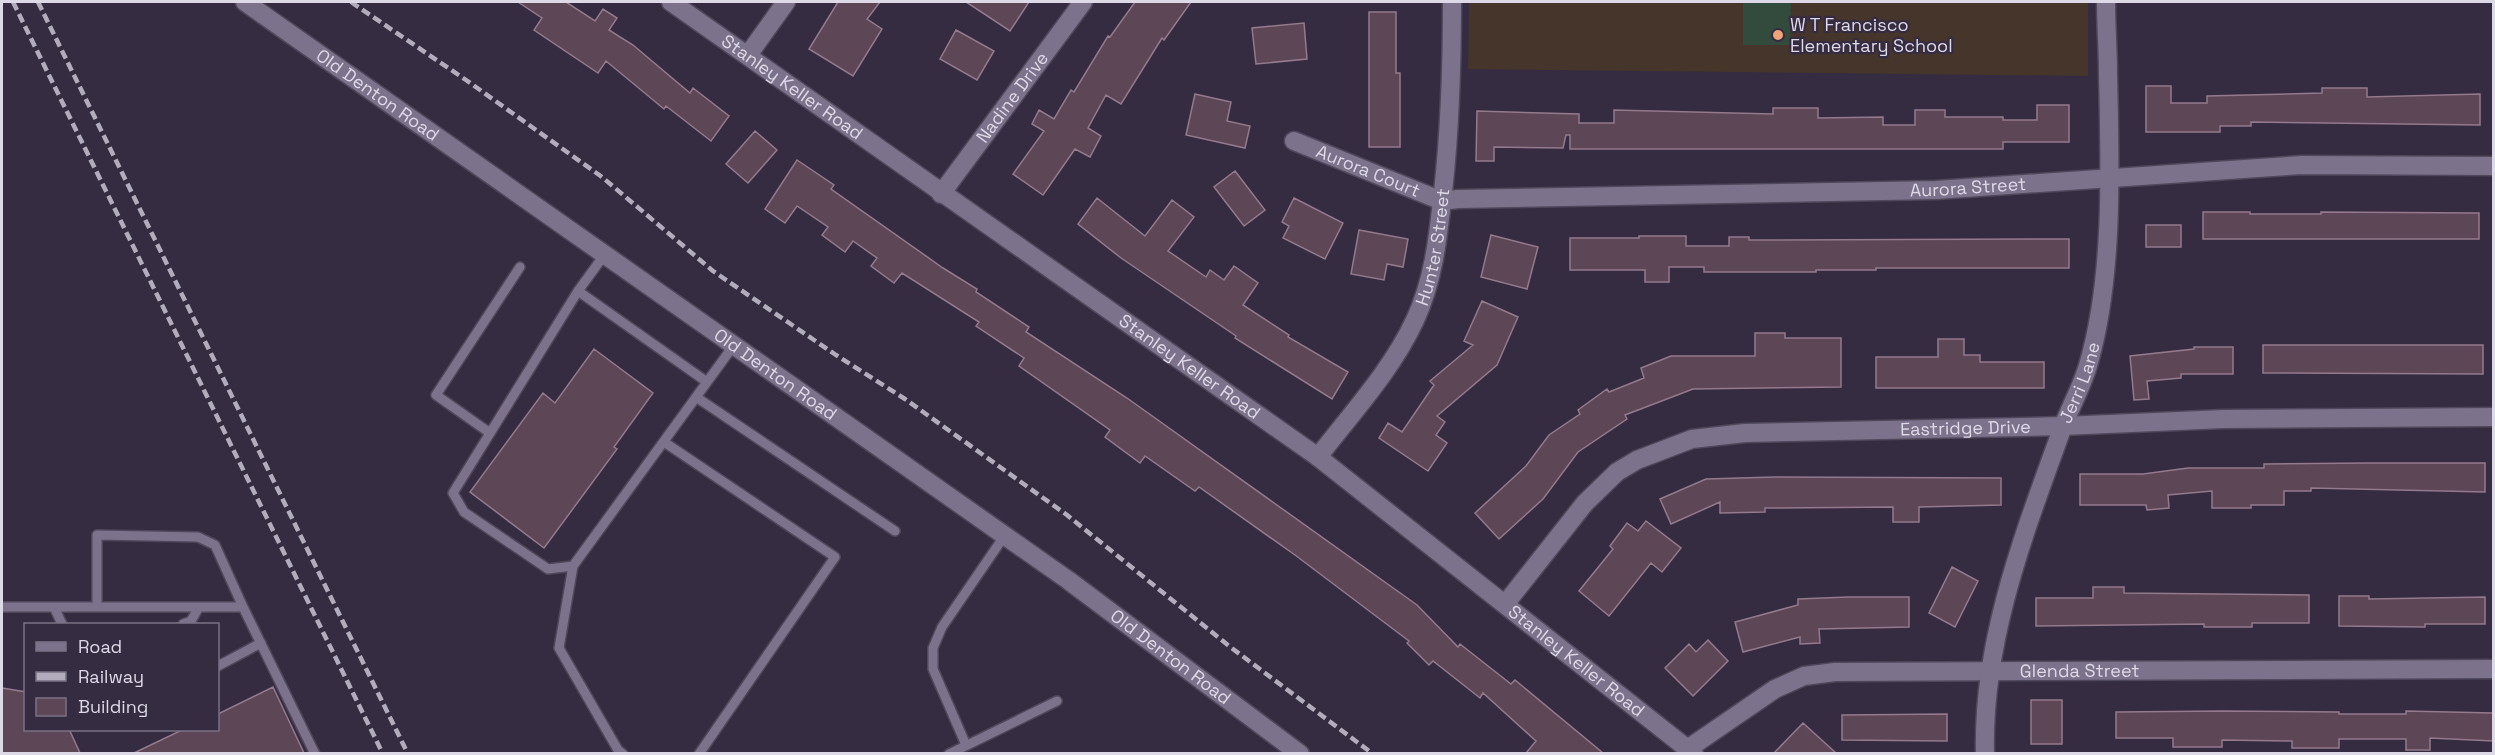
<svg xmlns="http://www.w3.org/2000/svg" width="2495" height="755" font-family="'Space Grotesk',sans-serif">
<style>
.education{fill:#45352a}
.green{fill:#324b3d}
.building{fill:#5d4656;stroke:#947a8c;stroke-width:1.5}
.lines{fill:none;stroke-linecap:round;stroke-linejoin:round}
.lane-casing{stroke:#4f475a;stroke-width:12}
.street-casing{stroke:#4f475a;stroke-width:21}
.secondary-casing{stroke:#4f475a;stroke-width:21}
.lane{stroke:#7c728c;stroke-width:9}
.street{stroke:#7c728c;stroke-width:18}
.secondary{stroke:#7c728c;stroke-width:18}
.rail{stroke:#b2acbc;stroke-width:4.5;stroke-dasharray:9 4.5;stroke-linecap:butt}
.poi-dot{fill:#efa377;stroke:#352c42;stroke-width:2}
.labels{text-anchor:middle;stroke-width:4.5;stroke-linejoin:round;paint-order:stroke}
.poi-label{font-size:18px;fill:#ded9e7;stroke:#352c42;text-anchor:start}
.street-label{font-size:18px;fill:#ded9e7;stroke:#352c42}
</style>
<rect width="100%" height="100%" fill="#352c42"/>
<!-- education -->
<path class="education" d="M1469 2H2088V76L1468 69Z"/>
<!-- green -->
<path class="green" d="M1743 2H1791L1790 45H1743Z"/>
<!-- building -->
<path class="building" d="M518 2H566L595 21 603 9 617 18 609 30 633 45 690 93 693 88 729 116 711 141 666 106 664 109 606 61 598 73 534 30 542 18Z
M838 2H880L867 19 882 29 853 76 809 49Z
M966 2H1029L1010 31Z
M1135 2H1191L1164 40 1162 38 1121 104 1106 95 1088 128 1101 136 1090 157 1075 149 1043 195 1013 174 1044 131 1032 124 1039 110 1054 119 1071 90 1074 92 1108 36 1110 37Z
M1369 12H1396V73H1400V147H1369Z
M1304 23 1307 59 1256 64 1252 28Z
M956 30 994 51 977 80 940 59Z
M2146 86H2171V103H2207V96L2322 93V88H2367V97L2480 94V125L2251 122V126H2220V132H2146Z
M1195 94 1231 102 1227 121 1250 126 1245 148 1186 135Z
M2037 105H2069V142H2003V149H1570V135H1566L1563 148 1494 147V161H1476L1477 111 1579 114V123H1614V110L1773 114V108H1818V118L1883 117V125H1915V110H1945V117H2003V120H2037Z
M755 131 777 150 748 183 726 164Z
M797 160 834 185 831 189 943 268 977 289 976 292 1029 327 1026 332 1127 398 1417 605 1458 647 1460 644 1511 684 1515 680 1603 753H1526L1536 741 1483 693 1480 698 1433 661 1429 665 1407 643 1409 641 1295 555 1199 487 1195 491 1145 456 1140 463 1105 437 1110 430 1019 366 1024 358 976 326 979 322 902 273 894 283 871 266 877 258 853 241 845 252 822 235 828 227 797 206 785 223 765 209Z
M1235 171 1265 210 1244 226 1214 187Z
M1097 198 1145 236 1172 200 1194 217 1168 251 1206 277 1210 270 1224 280 1234 266 1258 283 1243 305 1289 335 1288 337 1348 372 1332 399 1235 338 1236 336 1121 258 1078 224Z
M1294 198 1343 223 1325 259 1283 238 1289 226 1282 222Z
M2203 212H2250V214H2321V212L2479 213V239H2203Z
M2146 225H2181V247H2146Z
M1359 230 1408 239 1403 267 1387 264 1384 280 1351 274Z
M1491 235 1538 247 1527 289 1481 277Z
M1639 236H1686V246H1729V237H1749V240L2069 239V268H1876V270H1816V272H1704V267H1669V282H1645V270H1570V238H1639Z
M1482 301 1518 317 1497 365 1437 416 1445 422 1436 435 1447 443 1428 471 1379 438 1388 423 1402 432 1434 385 1430 381 1473 345 1464 341Z
M1755 333H1785V338H1841V387L1693 389 1625 415 1627 419 1578 452 1543 499 1499 539 1475 513 1526 466 1549 435 1580 414 1578 410 1607 389 1609 392 1644 378 1641 368 1671 356H1755Z
M1938 339H1964V355H1980V362H2044V388H1876V357H1938Z
M2263 345H2483V374L2263 373Z
M2194 347H2233V374H2181V378L2147 381 2149 399 2134 400 2130 356 2194 349Z
M594 349 653 393 614 447 617 449 544 548 470 492 543 393 555 403Z
M2369 463H2485V492L2311 488V491H2284V505H2251V508H2212V491L2168 495 2169 508 2147 510 2146 505H2080V474H2143L2188 468H2264V464Z
M1775 477 2001 478V505L1919 507V522H1893V507L1765 508V512L1720 513V502L1671 524 1660 499 1706 479Z
M1646 521 1681 548 1662 572 1651 563 1609 616 1579 591 1613 549 1610 546 1627 523 1638 531Z
M1952 567 1978 581 1955 627 1929 613Z
M2093 587H2124V593L2309 595V623H2252V627H2204V624L2036 626V598H2093Z
M2339 596H2369V599L2485 597V624H2425V627L2339 626Z
M1848 597H1909V627L1819 629 1820 643 1800 644V637L1743 652 1735 622 1798 605V599Z
M1708 640 1728 661 1693 696 1665 668 1689 644 1696 652Z
M273 687 304 753H134L184 729H218V714Z
M2 688 26 692V729H69L80 753H2Z
M2031 700H2062V744H2031Z
M2222 711 2339 712V714H2406V711L2493 713V741L2430 738V750H2406V739H2339V748H2292V741L2222 740V747H2173V738H2116V712Z
M1947 714V741L1842 740V715Z
M1803 723 1836 753H1774Z"/>
<g class="lines">
<!-- lane casing -->
<g class="lane-casing">
<path id="lane" d="M605 254 578 291 453 493 464 512 548 569 573 566 734 345
M578 291 707 382
M696 397 895 531
M490 433 436 395 520 267
M664 442 835 557 699 754
M573 566 559 648 618 750 623 754
M2 607H243L315 754
M54 607 62 624
M97 607V535L198 537 215 545 243 607
M183 624 191 621 199 607
M218 666 261 643
M966 745 933 669V648L942 627 1005 535
M949 754 1057 701"/>
</g>
<!-- street casing -->
<g class="street-casing">
<g id="street">
<path id="s1" d="M245 2 1068 580 1300 754"/>
<path d="M748 55 786 2"/>
<path id="s2" d="M1294 141 1442 201 1458 199 1936 190 2302 165 2494 166"/>
<path id="s3" d="M941 194 1083 2"/>
<path id="s4" d="M1318 457C1351 414 1392 370 1415 320 1434 279 1438 237 1443 192 1450 129 1452 65 1452 2"/>
<path id="s5" d="M1506 603 1585 503 1617 472 1637 460 1692 439 1745 433 2063 426 2224 419 2494 417"/>
<path id="s6" d="M1689 748 1775 689 1804 676 1835 672 2494 669"/>
</g>
</g>
<!-- secondary casing -->
<g class="secondary-casing">
<g id="secondary">
<path id="s7" d="M671 2 1318 457 1694 754"/>
<path id="s8" d="M1985 754C1982 641 2024 534 2062 429 2070 407 2083 385 2089 362 2114 274 2110 165 2108 74 2108 50 2106 26 2106 2"/>
</g>
</g>
<!-- lane -->
<use href="#lane" class="lane"/>
<!-- street -->
<use href="#street" class="street"/>
<!-- secondary -->
<use href="#secondary" class="secondary"/>
<!-- rail -->
<path class="rail" d="M13 2 383 754
M38 2 408 754
M351 2 466 80 602 177 713 271 836 355 905 399 1067 515 1229 646 1373 754"/>
</g>
<!-- markers -->
<circle class="poi-dot" cx="1778" cy="35" r="6"/>
<g class="labels">
<!-- poi labels -->
<g class="poi-label">
<text x="1790" y="31">W T Francisco<tspan x="1790" dy="21">Elementary School</tspan></text>
</g>
<!-- street labels -->
<g class="street-label">
<text dy="6" stroke="none"><textPath href="#s7" startOffset="148">Stanley Keller Road</textPath></text>
<text dy="6" stroke="none"><textPath href="#s1" startOffset="162">Old Denton Road</textPath></text>
<text dy="6" stroke="none"><textPath href="#s3" startOffset="120">Nadine Drive</textPath></text>
<text dy="6" stroke="none"><textPath href="#s2" startOffset="80">Aurora Court</textPath></text>
<text dy="6" stroke="none"><textPath href="#s2" startOffset="686">Aurora Street</textPath></text>
<text dy="6" stroke="none"><textPath href="#s4" startOffset="244">Hunter Street</textPath></text>
<text dy="6" stroke="none"><textPath href="#s7" startOffset="634">Stanley Keller Road</textPath></text>
<text dy="6" stroke="none"><textPath href="#s1" startOffset="648">Old Denton Road</textPath></text>
<text dy="6" stroke="none"><textPath href="#s8" startOffset="386">Jerri Lane</textPath></text>
<text dy="6" stroke="none"><textPath href="#s5" startOffset="528">Eastridge Drive</textPath></text>
<text dy="6" stroke="none"><textPath href="#s1" startOffset="1134">Old Denton Road</textPath></text>
<text dy="6" stroke="none"><textPath href="#s7" startOffset="1120">Stanley Keller Road</textPath></text>
<text dy="6" stroke="none"><textPath href="#s6" startOffset="412">Glenda Street</textPath></text>
</g>
</g>
<!-- border -->
<rect width="2495" height="755" fill="none" stroke="#ded9e7" stroke-width="6"/>
<!-- legend -->
<rect x="24" y="623" width="195" height="108" fill="#352c42" stroke="#797184" stroke-width="1.5"/>
<rect x="36" y="642" width="30" height="9" fill="#7c728c" stroke="#797184" stroke-width="1.5"/>
<text x="78" y="653" font-size="18" fill="#ded9e7">Road</text>
<rect x="36" y="672" width="30" height="9" fill="#b2acbc" stroke="#797184" stroke-width="1.5"/>
<text x="78" y="683" font-size="18" fill="#ded9e7">Railway</text>
<rect x="36" y="698" width="30" height="18" fill="#5d4656" stroke="#797184" stroke-width="1.5"/>
<text x="78" y="713" font-size="18" fill="#ded9e7">Building</text>
</svg>
